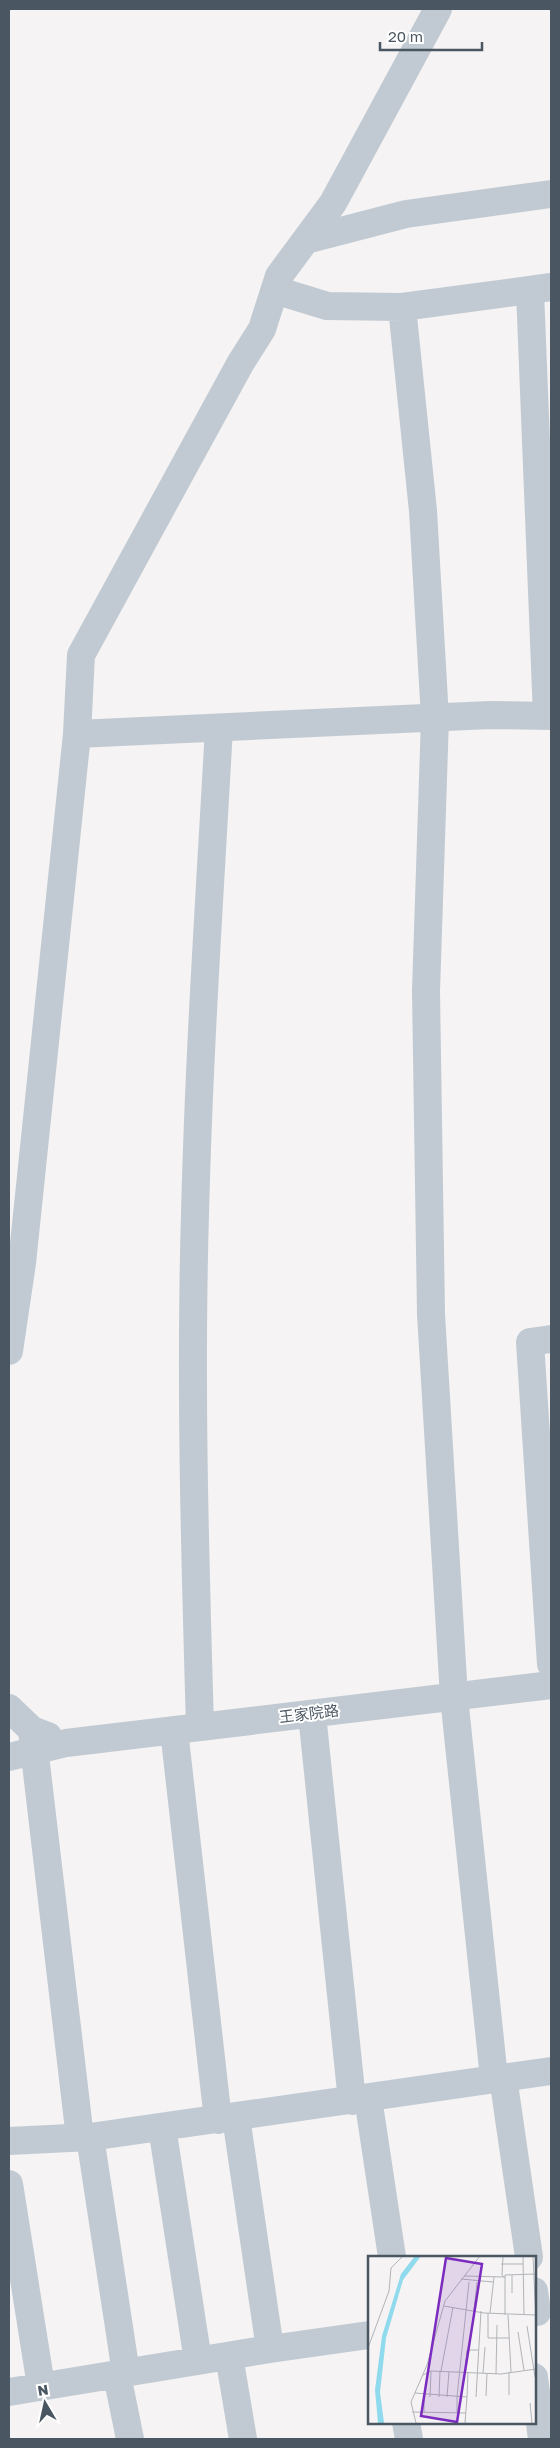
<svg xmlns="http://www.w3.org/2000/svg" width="560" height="2448" font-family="'Golos Text','Noto Sans SC',sans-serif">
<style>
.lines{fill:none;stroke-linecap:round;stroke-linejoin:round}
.minor{stroke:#c1cad2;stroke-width:28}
.labels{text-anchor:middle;stroke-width:4;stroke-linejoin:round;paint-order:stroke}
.street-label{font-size:15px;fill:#4a5661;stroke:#fff}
.inset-road{fill:none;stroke:#b1b4b9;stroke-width:1}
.view{fill:#7b2cbf;fill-opacity:0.15;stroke:#7b2cbf;stroke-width:2.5}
.inset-edge{fill:none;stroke:#4a5661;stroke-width:2.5}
</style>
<rect width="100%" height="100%" fill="#f5f3f3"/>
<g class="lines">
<!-- minor -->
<path class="minor" d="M306 240 406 214 551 194
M275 290 327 306 402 307 551 287
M530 291 547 716
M402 307 423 511 435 718 426 991 431 1314 454 1697 494 2078
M77 734 490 715 551 716
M551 1339 530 1342 551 1664
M9 1351 22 1263 77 734 81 655 240 364 262 329 279 276 333 203 438 9
M9 1708 32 1730 48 1736
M312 1714 352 2101
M200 1727C195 1556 190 1385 195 1214 199 1052 210 890 219 728
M32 1730 80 2138
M174 1730 218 2120
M9 1757 66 1743 551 1685
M503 2077 529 2257
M368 2098 392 2257
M236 2117 270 2349
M162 2127 198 2361
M90 2137 126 2373
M9 2141 90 2137 551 2071
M9 2184 41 2386
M534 2291 537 2312
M229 2356 243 2439
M117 2375 130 2439
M534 2377 542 2439
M9 2392 270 2349 369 2335
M406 2422 409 2439"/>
</g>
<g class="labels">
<!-- street labels -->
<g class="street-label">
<text transform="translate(309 1714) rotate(-7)" y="5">王家院路</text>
</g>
</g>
<!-- overview -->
<g transform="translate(368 2256)">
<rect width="168" height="168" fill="#f5f3f3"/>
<path d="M47 0H53L35 24 18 82 12 136 16 167H10L7 134 14 80 33 18Z" fill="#90daee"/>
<path class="inset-road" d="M135 0 134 19 136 21M155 0 156 59M165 0 168 64M133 8H155M144 19V37M96 20 137 21M93 23 125 26M76 50 116 57 168 59M106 54 109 26M120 57V82H141M122 57 126 21M137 59V19L168 18M140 59 143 116M159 70 167 121M150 76 156 114M0 92 21 35 23 12 35 0M73 115 85 51M97 116 99 94H110M141 116V139M115 117 117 91M128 118 129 69M55 119 63 115 133 118 168 113M47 137 99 141 97 167M56 140V156M118 140 119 117M62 141 63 115M71 141 72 115M79 141 81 116M89 141 101 26M99 141 100 116M108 141 113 55M162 147 164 167M44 156 98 157M89 157V141M48 167 43 146 59 109 77 45 112 0"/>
<path class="view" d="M78 2 114 8 89 166 53 160Z"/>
<rect width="168" height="168" class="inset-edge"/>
</g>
<!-- border -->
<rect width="560" height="2448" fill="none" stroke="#4a5661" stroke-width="20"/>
<!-- north arrow -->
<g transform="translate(45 2403) rotate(351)" stroke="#ffffff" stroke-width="4" paint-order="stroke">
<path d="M0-4L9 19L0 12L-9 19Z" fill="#4a5661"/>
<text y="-8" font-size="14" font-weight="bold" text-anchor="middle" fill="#4a5661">N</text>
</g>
<!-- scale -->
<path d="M380 42v8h102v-8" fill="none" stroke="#4a5661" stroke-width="2.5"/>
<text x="388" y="42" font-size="15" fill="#4a5661" stroke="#ffffff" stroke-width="4" paint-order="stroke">20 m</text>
</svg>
